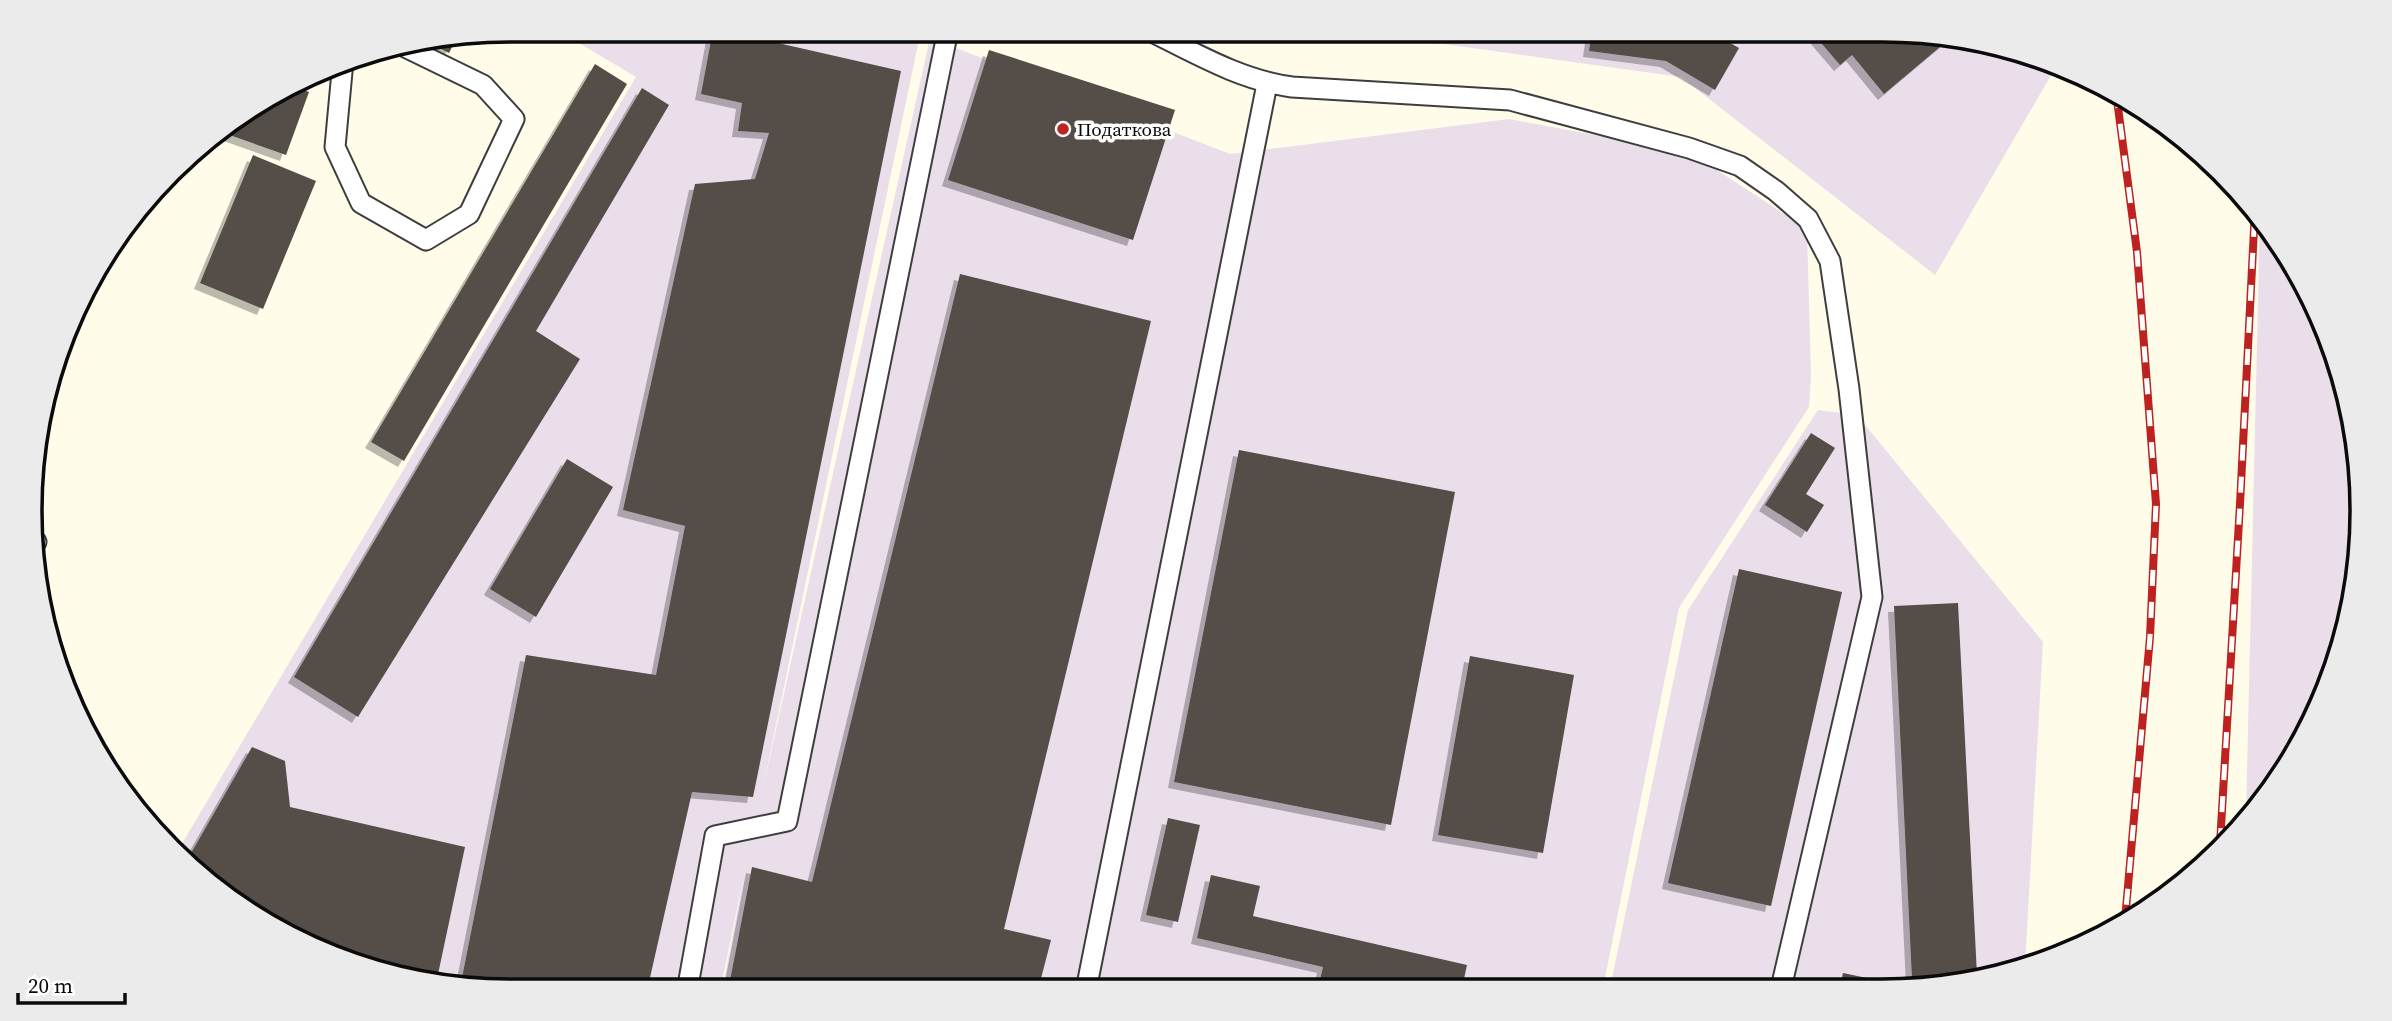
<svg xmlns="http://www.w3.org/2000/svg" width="2392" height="1021" font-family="'Source Serif 4',serif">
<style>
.industrial{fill:#eadeeb}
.building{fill:#544d47;filter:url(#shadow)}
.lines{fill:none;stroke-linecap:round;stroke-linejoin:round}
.lane-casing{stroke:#3e3e3e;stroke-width:23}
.lane{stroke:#fff;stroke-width:19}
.rail-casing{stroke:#be2220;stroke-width:8}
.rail{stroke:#fff;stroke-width:5;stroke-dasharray:16;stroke-linecap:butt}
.poi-dot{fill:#be2220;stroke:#fff;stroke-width:2.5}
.labels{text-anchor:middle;stroke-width:7;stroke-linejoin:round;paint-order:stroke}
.poi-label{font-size:19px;fill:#0b0b0b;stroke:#fff;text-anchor:start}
.rim{fill:none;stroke:#0b0b0b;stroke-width:3.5}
</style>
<defs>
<filter id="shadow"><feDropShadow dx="-6" dy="6" stdDeviation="0" flood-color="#0004"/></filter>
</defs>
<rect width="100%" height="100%" fill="#fffce9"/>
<!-- industrial -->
<path class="industrial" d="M557 30H921L762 792 930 38 1230 154 1509 119 1691 153 1807 229 1811 375 1809 407 1679 608 1603 988 722 991 746 866 720 991H511L356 966 270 927 194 872 177 852 636 77Z
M1343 30H1882L2036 55 2057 65 1935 275 1681 77Z
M2260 215 2313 298 2346 386 2361 479 2358 574 2337 665 2281 778 2246 815Z
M1818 410 1857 415 2043 642 2025 965 1945 987 1610 988 1688 610Z"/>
<!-- building -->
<path class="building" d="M713 30H779L778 43 901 71 753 797 692 792 647 991H510L461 983 526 655 656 675 685 526 623 510 695 184 755 179 769 133 738 131 742 103 701 94Z
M1592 30H1707L1739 48 1715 90 1666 61 1589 51Z
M1810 30H1857L1859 32 1861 30H1882L1947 41 1884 94 1852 55 1840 65Z
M456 39 449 53 430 43Z
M989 50 1175 110 1133 240 948 180Z
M595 64 627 84 404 461 371 442Z
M290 85 309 92 286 155 221 132 222 129 270 94Z
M642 88 669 105 536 331 580 359 358 717 294 677Z
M253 155 316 181 263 309 200 283Z
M960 274 1151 321 1004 929 1051 940 1038 990 728 991 752 867 812 882Z
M1811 433 1835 448 1806 494 1824 505 1807 532 1765 505Z
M1239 450 1455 492 1391 825 1174 782Z
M567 459 613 487 536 617 490 589Z
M1739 569 1842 592 1771 906 1668 883Z
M1958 603 1977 975 1912 979 1894 606Z
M1470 656 1574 675 1543 853 1438 835Z
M252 747 285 761 290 807 465 847 437 979 356 966 270 927 194 872 186 862Z
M1168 818 1200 825 1178 922 1146 915Z
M1211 875 1260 886 1253 916 1467 965 1462 988 1318 989 1323 967 1197 938Z
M1843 973 1905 986V987H1840Z"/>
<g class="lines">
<!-- lane casing -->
<g class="lane-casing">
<path id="lane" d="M1148 30C1195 53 1240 80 1292 87L1510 100 1689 148 1740 166 1776 191 1808 219 1830 261 1849 389 1872 597 1781 988
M343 61 335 147 361 203 426 240 469 214 514 119 483 85 405 47
M35 541 36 542
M1086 990 1267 84
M687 991 715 836 787 821 948 30"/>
</g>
<!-- lane -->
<use href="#lane" class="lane"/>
<!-- rail casing -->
<g class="rail-casing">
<path id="rail" d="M2116 92 2137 252 2156 504 2150 637 2125 920
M2220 844 2240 504 2255 209"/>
</g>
<!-- rail -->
<use href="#rail" class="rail"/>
</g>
<!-- markers -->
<circle class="poi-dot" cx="1063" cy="129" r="7"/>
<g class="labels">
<!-- poi labels -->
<g class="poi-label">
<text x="1077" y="136">Податкова</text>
</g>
</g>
<!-- crop -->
<path d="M0 0H2392V1021H0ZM510 42H1882A468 468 0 0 1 2350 510V511A468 468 0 0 1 1882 979H510A468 468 0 0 1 42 511V510A468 468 0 0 1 510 42Z" fill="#ebebeb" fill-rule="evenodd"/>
<path class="rim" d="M510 42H1882A468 468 0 0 1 2350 510V511A468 468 0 0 1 1882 979H510A468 468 0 0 1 42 511V510A468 468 0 0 1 510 42Z"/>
<!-- scale -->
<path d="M18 993v10h107v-10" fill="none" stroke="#0b0b0b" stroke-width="3.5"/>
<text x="28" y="993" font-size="21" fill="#0b0b0b" stroke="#ffffff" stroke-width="5" paint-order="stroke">20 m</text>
</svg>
